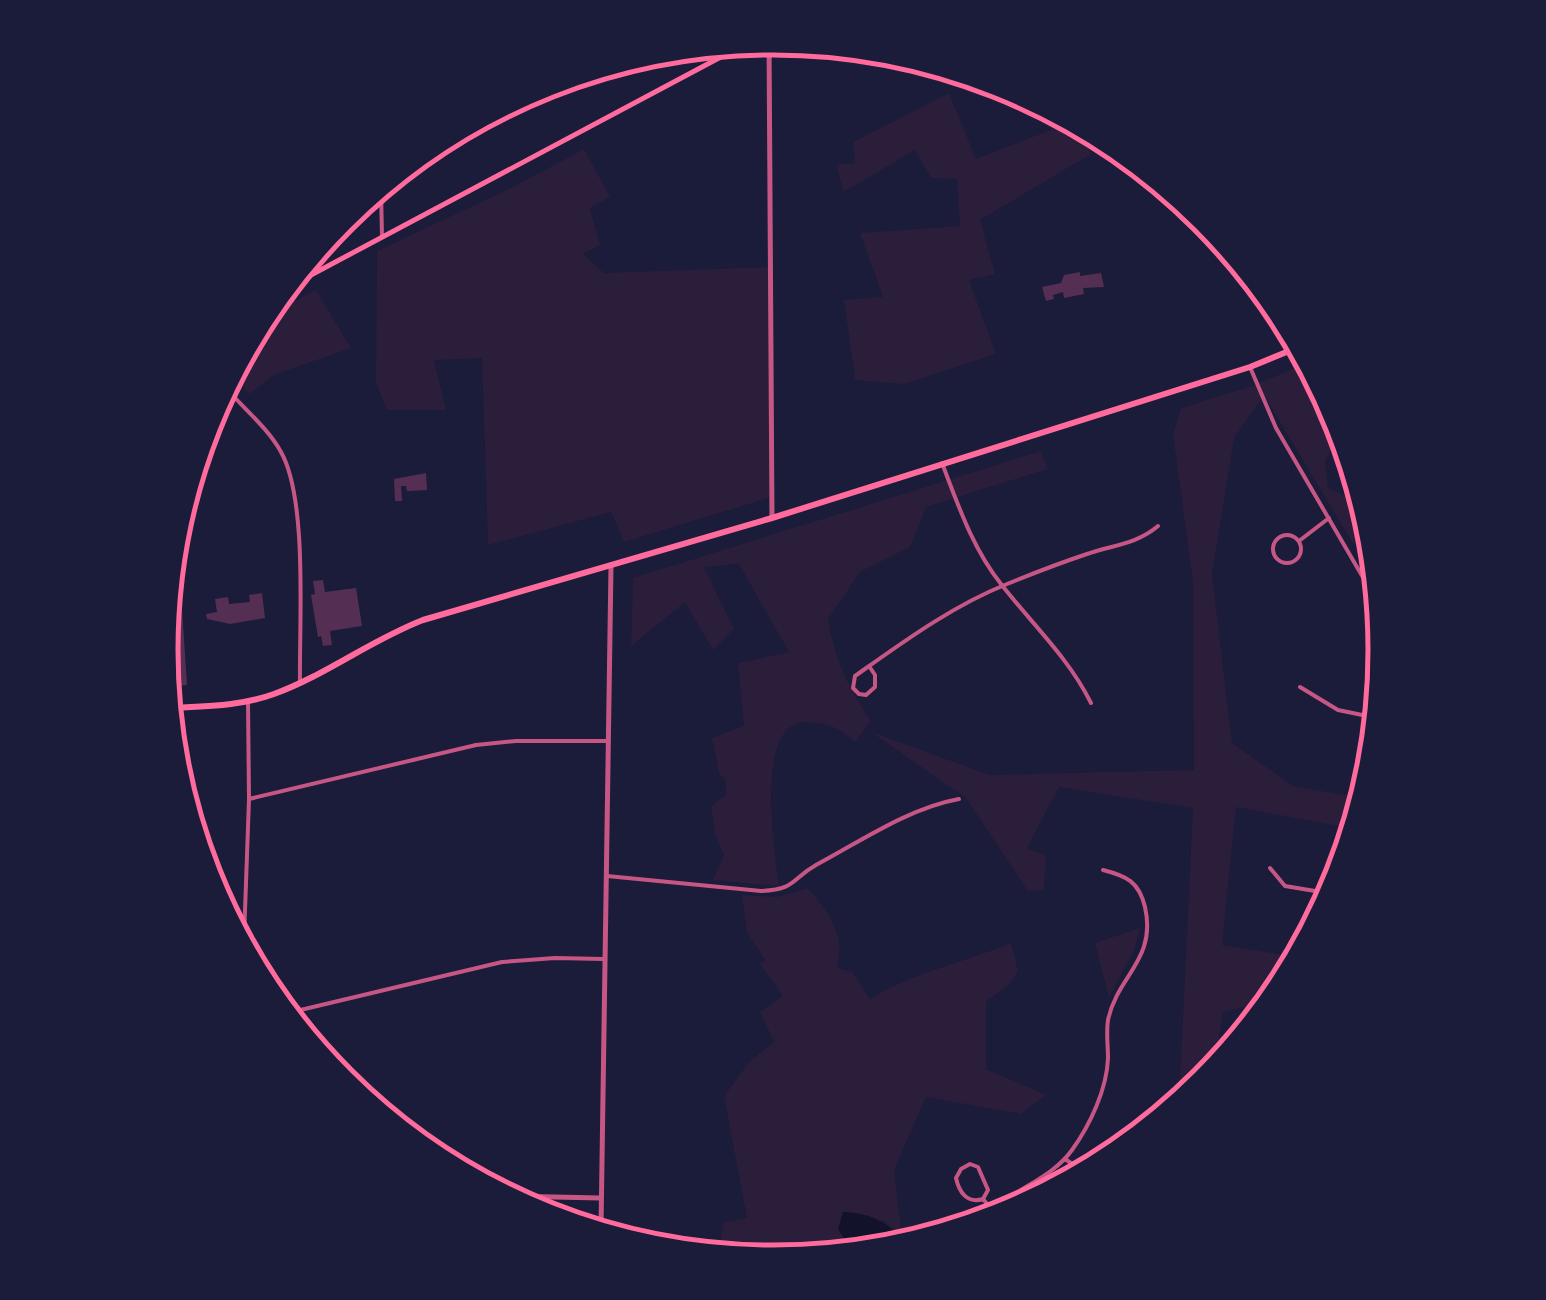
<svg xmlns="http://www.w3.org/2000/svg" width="1546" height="1300" font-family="'Public Sans',sans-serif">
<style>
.green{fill:#2a1e3b}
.water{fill:#12122b}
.building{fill:#542f53}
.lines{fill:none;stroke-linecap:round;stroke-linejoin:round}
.minor{stroke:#c65784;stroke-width:4}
.tertiary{stroke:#c65784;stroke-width:5}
.secondary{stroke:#ff6b9d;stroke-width:5}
.trunk{stroke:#ff6b9d;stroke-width:6}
.rim{fill:none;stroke:#ff6b9d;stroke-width:5}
</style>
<rect width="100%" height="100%" fill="#1b1b3a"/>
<!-- green -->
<path class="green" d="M949 93 976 159 1066 124 1081 134 1091 154 980 220 995 274 969 280 996 354 904 384 855 380 844 300 883 297 860 233 960 226 957 179 931 178 915 150 844 192 836 165 855 163 853 142Z
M584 149 610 197 590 208 600 245 583 254 604 273 773 267 772 497 624 542 611 512 488 545 482 358 434 360 446 410H387L376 383 377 251 513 187Z
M316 290 351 348 274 375 249 394 235 374 279 309Z
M1304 364 1339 416 1341 428 1325 462 1328 488 1356 501 1364 540 1354 545 1264 395 1234 438 1212 574 1232 743 1293 786 1356 797 1350 828 1236 807 1222 945 1291 956 1255 1010 1248 1006 1223 1012 1214 1071 1206 1084 1179 1102 1193 808 1059 787 1027 848 1046 856 1044 890 1028 891 966 798 871 732 990 775 1194 770 1193 582 1173 434 1181 408 1252 386Z
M1041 451 1048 469 926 507 910 547 860 572 828 619C835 659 848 688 871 721L855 742C838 727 830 724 807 722 753 719 775 855 779 886L713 880 724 855 715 834 711 806 726 795V781L719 773 712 738 744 726 738 663 789 652 739 564 704 567 734 629 713 650 685 602 631 646 633 578Z
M808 888C829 914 846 933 837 968L852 972 870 999C912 973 965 962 1011 943L1018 971 1008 986 986 1001V1069L1046 1095 1021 1114 926 1097 894 1170 902 1237 883 1220 844 1241 849 1247 772 1262 719 1252 724 1222 747 1218 724 1096 749 1062 774 1042 760 1012 783 996 759 963 766 961 747 933 742 895 777 897Z
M1140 928 1134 951 1109 997 1095 943Z"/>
<!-- water -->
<path class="water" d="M843 1212C868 1213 883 1220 901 1237L849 1247 838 1229Z"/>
<!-- building -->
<path class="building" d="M1080 272V276L1101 273 1104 287 1083 288 1084 294 1064 298 1063 292 1053 295 1054 299 1046 301 1042 287 1061 283 1064 275Z
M426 473 427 490 407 491 406 486H401L402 501H395L394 479Z
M323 580 325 592 356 588 362 626 330 631 332 645 323 646 321 636 318 637 311 595 315 594 313 581Z
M262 593 265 618 230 624 207 619 206 614 217 612 215 599 228 597 229 604 250 602 249 595Z
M182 609 187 685 168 687 165 673H174V667L168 668V664H174L173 655 162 656 161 649 163 639 171 638 169 610Z"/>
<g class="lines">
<!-- minor -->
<path class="minor" d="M994 87 1022 94
M381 189 382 237
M1250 367 1276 428 1375 598
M226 388C244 409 268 428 281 452 308 500 299 624 300 682
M942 463C958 505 973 549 1001 584 1032 624 1068 657 1091 703
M1273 549a14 14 0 1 1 28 0a14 14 0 1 1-28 0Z
M1299 541 1329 518
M869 666 875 675V687L866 695 859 694 853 688 855 676C903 642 952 606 1007 584 1034 573 1060 563 1087 554 1113 545 1137 544 1158 526
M1300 687 1338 710 1372 717
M249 799 476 745 516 741H608
M1270 868 1285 886 1333 894
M607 876 761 891C797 889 791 879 816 865 861 841 909 808 959 799
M1336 889 1347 843
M244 939 249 799 248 702
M292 1012 502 962 555 958 604 959
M1065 1159 1078 1168
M983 1199 988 1190 978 1167 970 1164 961 1169 956 1178C959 1192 967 1204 983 1199L992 1210
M984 1221C1008 1189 1049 1182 1072 1150 1090 1125 1107 1089 1108 1058 1108 1045 1106 1033 1108 1020 1117 976 1157 960 1145 907 1139 882 1127 876 1103 870"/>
<!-- tertiary -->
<path class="tertiary" d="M769 38 772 518
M508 1196 600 1198
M601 1228 611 566"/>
<!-- secondary -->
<path class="secondary" d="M296 283 749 42"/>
<!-- trunk -->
<path class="trunk" d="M172 708C207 706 241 706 274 694 326 675 371 640 423 620L772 518 1250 367 1294 349"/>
</g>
<!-- crop -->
<path d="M0 0H1546V1300H0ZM178 650a595 595 0 1 1 1190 0a595 595 0 1 1-1190 0Z" fill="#1b1b3a" fill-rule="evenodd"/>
<path class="rim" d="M178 650a595 595 0 1 1 1190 0a595 595 0 1 1-1190 0Z"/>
</svg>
